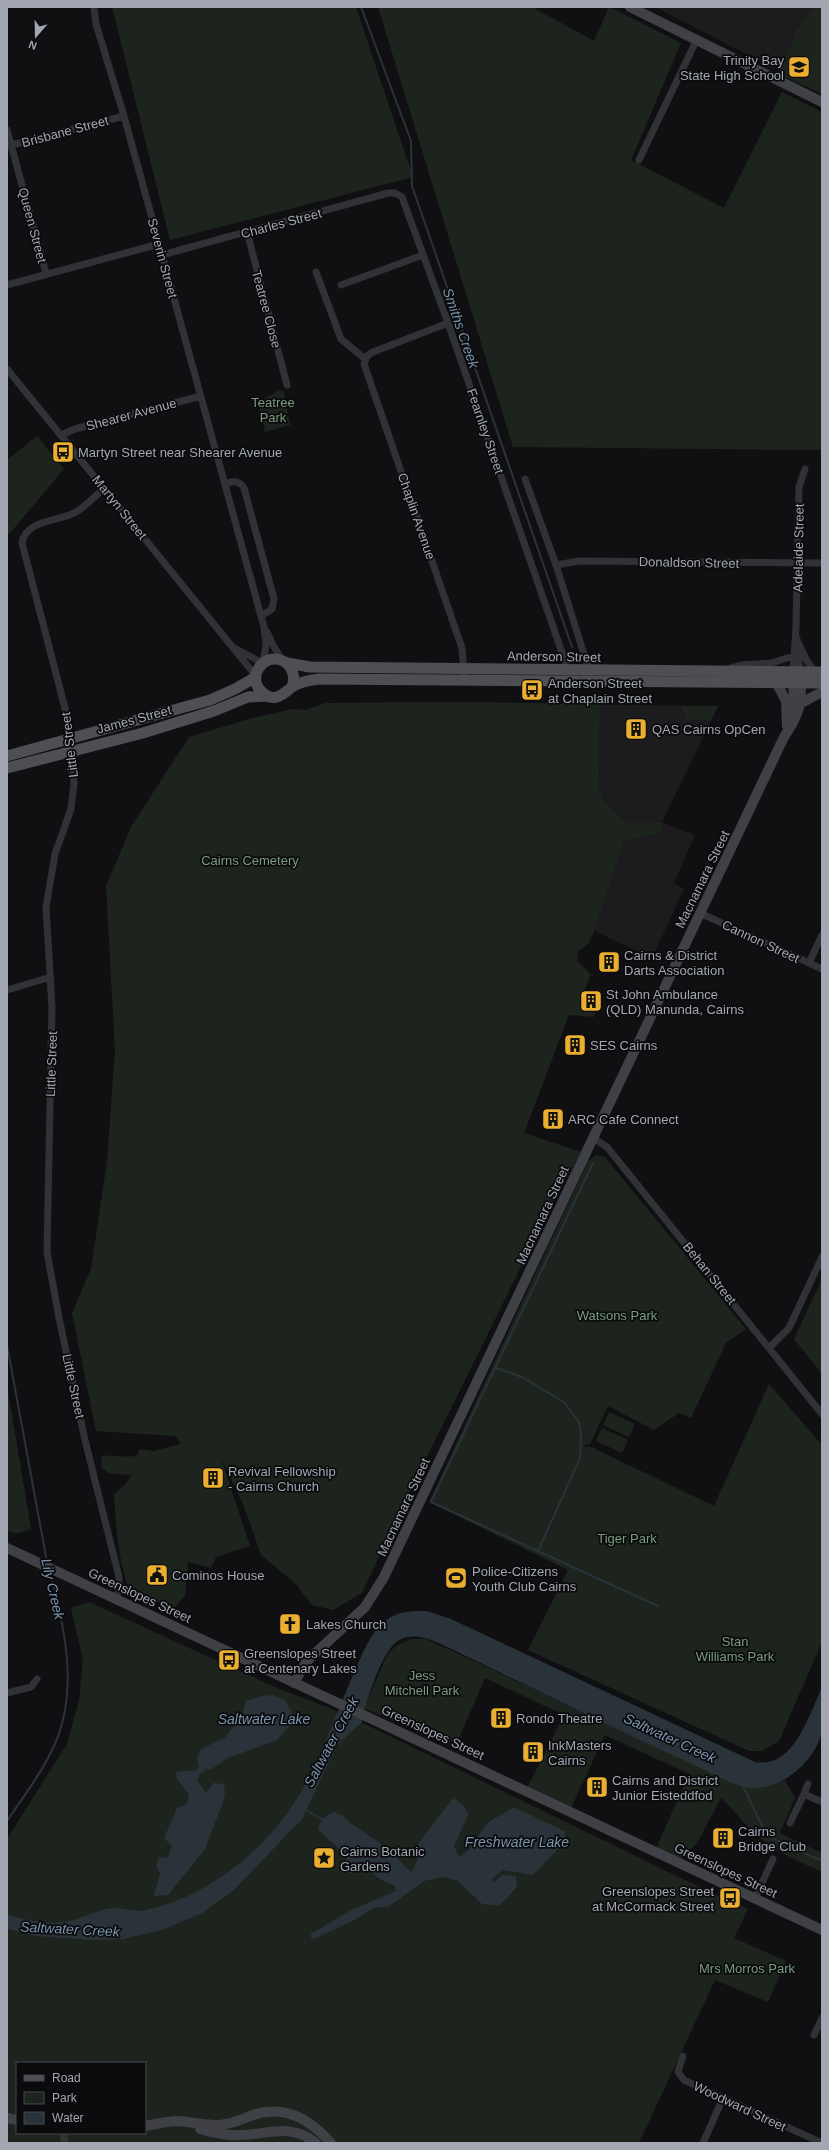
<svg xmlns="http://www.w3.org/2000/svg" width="829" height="2150" font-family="Helvetica,sans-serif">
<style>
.built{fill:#1c1c1f}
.green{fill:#1d241e;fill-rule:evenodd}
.water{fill:#2a333a}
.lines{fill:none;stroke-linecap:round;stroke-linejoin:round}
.stream{stroke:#2a333a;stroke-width:2}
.street{stroke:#313236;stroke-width:7}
.secondary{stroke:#404146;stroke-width:10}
.primary{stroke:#4e4f55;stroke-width:11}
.labels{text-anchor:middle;stroke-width:3.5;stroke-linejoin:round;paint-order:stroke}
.poi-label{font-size:13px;fill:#a2a7b2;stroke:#0b0b0d;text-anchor:start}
.street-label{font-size:13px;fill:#a2a7b2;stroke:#0b0b0d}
.park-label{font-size:13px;fill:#799d7c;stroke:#0b0b0d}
.water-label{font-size:14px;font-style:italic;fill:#7994ad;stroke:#0b0b0d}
</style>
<rect width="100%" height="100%" fill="#101012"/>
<!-- built -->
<path class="built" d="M655 7H822V89L730 46Z
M600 704 680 706 687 720 711 721 662 822 695 835 674 883 684 889 652 958 594 931 624 841 661 833 662 823H627L606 804 599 788Z"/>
<!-- green -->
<path class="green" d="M112 7H356L413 177 170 240Z
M378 7H532L594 41 609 7 681 43 631 160 724 208 782 92 822 112 821 450 513 447Z
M814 7H822V94L779 74 797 30Z
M280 390 284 392 290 425 265 432 258 402Z
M37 436 64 469 10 533H7V460Z
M455 702 600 704 599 788 606 804 627 823H662L661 833 624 841 594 931 589 943 578 952 577 961 591 974 579 1004 595 1013 594 1017 569 1015 524 1133 581 1152 557 1194 409 1493 362 1593 333 1610 312 1605 295 1583 261 1555 243 1504 221 1458 250 1546 216 1557 211 1568 188 1562 185 1596 174 1608 129 1590C118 1558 116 1528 114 1494L126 1484 131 1475 108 1473 101 1467 102 1456C114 1454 123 1458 136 1456L140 1449 153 1451 181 1444 175 1436 96 1431 72 1313 91 1269 107 1162 115 1050 106 886 131 827 189 737 253 718 293 709 305 710 326 703Z
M680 706H718L711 721 687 720Z
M596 1155 605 1157 746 1329 726 1343 691 1418 679 1413 654 1430 608 1406 590 1444 581 1446 591 1447 714 1506 769 1384 822 1445V1642L779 1741 762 1751H749L528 1650 568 1570 429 1502 588 1161Z
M822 1279V1374L794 1339Z
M7 1385 31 1529C23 1532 15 1536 7 1530Z
M609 1412 635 1424 629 1437 603 1425Z
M602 1428 628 1440 622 1453 596 1441Z
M89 1602 277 1688 330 1708 371 1727 679 1877 748 1909 734 1938 786 1961 768 2002 715 1980 639 2143H7V1839L67 1744 79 1700 83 1660 71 1608ZM17 2063H145V2133H17Z
M411 1639H426L610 1724 669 1754 770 1785 785 1780 795 1798 780 1833 822 1853V1872C798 1861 772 1850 753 1832 741 1821 734 1809 721 1798L697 1843 679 1862 655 1851 689 1774 605 1735 570 1810 526 1790 564 1715 485 1678 457 1743 404 1719 396 1722 364 1708 387 1655 397 1645Z"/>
<!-- water -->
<path class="water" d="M414 1611H427L451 1619 755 1762C794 1769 809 1715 822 1687 822 1700 825 1725 821 1736 812 1762 785 1787 756 1788 750 1789 741 1786 735 1784 713 1776 692 1762 669 1754L441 1644C399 1625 389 1644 374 1681 369 1695 364 1707 362 1722L337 1745 302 1819 233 1891 202 1913 162 1930 123 1939 93 1940 36 1936 7 1929V1915C27 1920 49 1926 70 1921 84 1918 99 1909 113 1908 123 1907 133 1913 146 1910 209 1897 271 1846 302 1790 321 1756 335 1718 350 1682 359 1663 366 1639 382 1624 391 1615 401 1612 414 1611Z
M273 1695 285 1700 294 1716 303 1719 309 1722 306 1725 289 1726 277 1740 228 1758 210 1770 207 1769 199 1775 197 1780 205 1792H207L213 1783 224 1784 225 1794 223 1802 205 1849 168 1895 154 1896 160 1873 156 1866 159 1857 167 1858 172 1846 164 1838 177 1808 187 1804 189 1794 177 1779 176 1772 196 1770 199 1767 197 1758 201 1749 226 1737 242 1714 246 1701 262 1696Z
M453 1798C460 1803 467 1806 468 1815L454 1846 459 1857C474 1850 477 1833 488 1823 493 1818 506 1813 514 1807L566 1832 562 1845 533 1875 503 1870 492 1879 493 1883 502 1875 516 1876 517 1887 499 1906 482 1904 458 1881 444 1877 424 1881 388 1907H375L356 1919 314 1939 311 1938V1934L351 1910 396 1891 395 1886 381 1880 367 1869 351 1874 346 1871 344 1864 347 1858 345 1854 318 1830C319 1822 327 1814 334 1812L344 1816 350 1823 392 1851 405 1867 412 1872 419 1856 418 1844Z"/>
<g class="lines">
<!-- stream -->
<path class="stream" d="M361 7 411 141 412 186 572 647
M593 1163 431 1502 658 1606
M7 1345 47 1562
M496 1368 522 1377 564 1402 579 1422 581 1435 580 1458 538 1551
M743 1786 762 1826 776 1840 822 1861
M306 1810 323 1820
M7 1821C23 1797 42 1773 54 1746 79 1691 65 1628 50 1572"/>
<!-- street -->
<path class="street" d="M94 7 96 24 124 116 264 627 266 645 263 663
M7 130 46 273
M8 146 124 116
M639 160 697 39
M247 232 287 385
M162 255 388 193H395L402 197 448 323 568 670
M316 272 341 339 365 359
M7 285 159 244
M341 285 423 255
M448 323 373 352 367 356 364 364 462 648 464 672
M7 369 256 676
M61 435 75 429 201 396
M525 479 556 565 589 670
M225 484C233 481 239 480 244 488L274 599 272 609 261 616
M105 488C95 496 86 506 76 512 59 522 26 519 22 543L66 712 74 783 71 809 55 854 46 907 52 1007 47 1252 59 1318 85 1440 119 1577V1589L116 1599
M556 565 579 561 822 563
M267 632 273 645 283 661
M797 639 800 672
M799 644 807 661 815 672
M236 649 263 663
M731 668 742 665 772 663 793 656
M793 672 796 627 799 487 805 469
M700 913 822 969
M809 963 822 935
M7 990 51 977
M593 1138 607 1147 822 1414
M770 1347 789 1328 822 1257
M7 1693 31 1687 37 1679
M804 1794 808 1784
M790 1823 804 1794 822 1802
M755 1898 773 1859
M814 2035 822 2018
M683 2056 678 2072 684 2080 822 2143
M63 2133 65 2143
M703 2143 723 2098"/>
<!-- secondary -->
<path class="secondary" d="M630 7 822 102
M793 675 794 709
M777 684 786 701 787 726
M801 703 822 692
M7 1548 822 1930
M294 1683 306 1662 365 1607 384 1577 784 737C799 715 803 703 800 676
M7 2118 17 2120
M145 2126C156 2124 168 2121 178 2121 192 2122 205 2125 218 2125 231 2125 242 2119 253 2115 285 2104 311 2120 331 2143
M200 2129C213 2133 226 2136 240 2135 269 2135 289 2122 316 2143"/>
<!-- primary -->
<path class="primary" d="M287 663 310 667 822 672
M292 687C298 670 285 655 268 660 262 663 258 667 256 674 255 680 256 686 261 691 273 704 282 695 292 687 299 682 311 680 319 679L822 683
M7 756 210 700 235 689 256 677
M7 768 143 733 214 711 248 697 268 696"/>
</g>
<!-- icons -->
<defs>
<g id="school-square" transform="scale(1.15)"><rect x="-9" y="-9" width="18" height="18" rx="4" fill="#eaae30" stroke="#0b0b0d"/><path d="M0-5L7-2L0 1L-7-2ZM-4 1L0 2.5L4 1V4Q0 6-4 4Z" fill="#111"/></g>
<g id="bus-square" transform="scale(1.15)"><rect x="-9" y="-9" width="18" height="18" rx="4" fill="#eaae30" stroke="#0b0b0d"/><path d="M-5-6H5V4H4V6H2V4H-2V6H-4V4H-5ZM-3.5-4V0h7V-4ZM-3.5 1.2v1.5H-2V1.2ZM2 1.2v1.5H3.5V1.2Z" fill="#111"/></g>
<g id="building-square" transform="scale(1.15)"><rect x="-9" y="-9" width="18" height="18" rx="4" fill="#eaae30" stroke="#0b0b0d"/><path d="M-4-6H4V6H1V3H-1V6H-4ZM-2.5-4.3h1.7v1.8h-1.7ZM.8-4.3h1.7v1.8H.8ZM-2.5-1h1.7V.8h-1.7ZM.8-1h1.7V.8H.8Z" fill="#111"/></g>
<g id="civic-square" transform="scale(1.15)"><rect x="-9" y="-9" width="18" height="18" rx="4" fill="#eaae30" stroke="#0b0b0d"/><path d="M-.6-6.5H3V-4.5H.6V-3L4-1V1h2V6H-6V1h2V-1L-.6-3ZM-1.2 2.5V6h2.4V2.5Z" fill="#111"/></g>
<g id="stadium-square" transform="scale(1.15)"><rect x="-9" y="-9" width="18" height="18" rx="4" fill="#eaae30" stroke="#0b0b0d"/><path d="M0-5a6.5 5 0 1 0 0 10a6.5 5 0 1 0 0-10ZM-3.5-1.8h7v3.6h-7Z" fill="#111"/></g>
<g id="church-square" transform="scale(1.15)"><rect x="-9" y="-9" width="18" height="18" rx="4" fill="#eaae30" stroke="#0b0b0d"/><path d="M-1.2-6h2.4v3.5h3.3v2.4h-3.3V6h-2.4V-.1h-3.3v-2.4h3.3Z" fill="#111"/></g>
<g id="sight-square" transform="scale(1.15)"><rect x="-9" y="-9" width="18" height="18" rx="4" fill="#eaae30" stroke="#0b0b0d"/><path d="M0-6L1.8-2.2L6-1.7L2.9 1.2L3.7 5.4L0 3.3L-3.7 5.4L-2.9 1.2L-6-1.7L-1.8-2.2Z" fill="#111"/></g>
</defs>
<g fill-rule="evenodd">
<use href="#school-square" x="799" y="67"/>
<use href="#bus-square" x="63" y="452"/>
<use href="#bus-square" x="532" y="690"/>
<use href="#building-square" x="636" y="729"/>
<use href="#building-square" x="609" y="962"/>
<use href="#building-square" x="591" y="1001"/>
<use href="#building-square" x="575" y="1045"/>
<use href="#building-square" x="553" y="1119"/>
<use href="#building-square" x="213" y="1478"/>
<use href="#civic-square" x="157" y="1575"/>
<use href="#stadium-square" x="456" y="1578"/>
<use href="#church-square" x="290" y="1624"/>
<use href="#bus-square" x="229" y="1660"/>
<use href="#building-square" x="501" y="1718"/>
<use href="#building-square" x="533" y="1752"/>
<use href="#building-square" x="597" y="1787"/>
<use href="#building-square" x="723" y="1838"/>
<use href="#sight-square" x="324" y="1858"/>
<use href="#bus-square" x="730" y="1898"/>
</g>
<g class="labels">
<!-- poi labels -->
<g class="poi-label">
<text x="784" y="65" text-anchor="end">Trinity Bay<tspan x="784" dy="15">State High School</tspan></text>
<text x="78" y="457">Martyn Street near Shearer Avenue</text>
<text x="548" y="688">Anderson Street<tspan x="548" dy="15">at Chaplain Street</tspan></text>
<text x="652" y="734">QAS Cairns OpCen</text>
<text x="624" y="960">Cairns &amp; District<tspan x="624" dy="15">Darts Association</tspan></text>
<text x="606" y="999">St John Ambulance<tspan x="606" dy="15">(QLD) Manunda, Cairns</tspan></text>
<text x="590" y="1050">SES Cairns</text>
<text x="568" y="1124">ARC Cafe Connect</text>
<text x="228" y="1476">Revival Fellowship<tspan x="228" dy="15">- Cairns Church</tspan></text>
<text x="472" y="1576">Police-Citizens<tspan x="472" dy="15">Youth Club Cairns</tspan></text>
<text x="172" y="1580">Cominos House</text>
<text x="306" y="1629">Lakes Church</text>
<text x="244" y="1658">Greenslopes Street<tspan x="244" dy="15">at Centenary Lakes</tspan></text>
<text x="516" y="1723">Rondo Theatre</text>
<text x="548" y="1750">InkMasters<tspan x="548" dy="15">Cairns</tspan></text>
<text x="612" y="1785">Cairns and District<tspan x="612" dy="15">Junior Eisteddfod</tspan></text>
<text x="738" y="1836">Cairns<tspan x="738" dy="15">Bridge Club</tspan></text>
<text x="340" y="1856">Cairns Botanic<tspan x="340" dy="15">Gardens</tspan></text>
<text x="714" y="1896" text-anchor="end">Greenslopes Street<tspan x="714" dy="15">at McCormack Street</tspan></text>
</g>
<!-- street labels -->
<g class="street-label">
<text transform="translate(65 131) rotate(-15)" y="5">Brisbane Street</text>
<text transform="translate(281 223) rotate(-15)" y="5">Charles Street</text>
<text transform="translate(33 225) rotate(75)" y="5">Queen Street</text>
<text transform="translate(163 258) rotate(75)" y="5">Severin Street</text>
<text transform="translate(267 309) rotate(75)" y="5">Teatree Close</text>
<text transform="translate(131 414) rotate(-15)" y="5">Shearer Avenue</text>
<text transform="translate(486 431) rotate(71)" y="5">Fearnley Street</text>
<text transform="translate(120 507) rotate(51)" y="5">Martyn Street</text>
<text transform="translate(417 516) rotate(71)" y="5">Chaplin Avenue</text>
<text transform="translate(798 548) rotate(-89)" y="5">Adelaide Street</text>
<text transform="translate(689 562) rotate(1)" y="5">Donaldson Street</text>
<text transform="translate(554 656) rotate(1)" y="5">Anderson Street</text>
<text transform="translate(134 719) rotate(-15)" y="5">James Street</text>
<text transform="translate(69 745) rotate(-97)" y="5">Little Street</text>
<text transform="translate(702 879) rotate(-64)" y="5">Macnamara Street</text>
<text transform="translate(761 941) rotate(25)" y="5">Cannon Street</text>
<text transform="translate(51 1064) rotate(-88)" y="5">Little Street</text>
<text transform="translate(542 1215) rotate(-65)" y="5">Macnamara Street</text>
<text transform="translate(710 1273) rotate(51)" y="5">Behan Street</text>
<text transform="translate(74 1386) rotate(78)" y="5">Little Street</text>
<text transform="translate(403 1507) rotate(-65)" y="5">Macnamara Street</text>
<text transform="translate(140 1595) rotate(25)" y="5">Greenslopes Street</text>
<text transform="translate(433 1732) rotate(25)" y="5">Greenslopes Street</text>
<text transform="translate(726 1870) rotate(25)" y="5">Greenslopes Street</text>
<text transform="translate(740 2106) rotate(25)" y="5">Woodward Street</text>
</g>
<!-- park labels -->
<g class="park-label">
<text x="273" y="407">Teatree<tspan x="273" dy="15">Park</tspan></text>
<text x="250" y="865">Cairns Cemetery</text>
<text x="617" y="1320">Watsons Park</text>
<text x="627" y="1543">Tiger Park</text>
<text x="735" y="1646">Stan<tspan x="735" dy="15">Williams Park</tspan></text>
<text x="422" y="1680">Jess<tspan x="422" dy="15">Mitchell Park</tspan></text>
<text x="747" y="1973">Mrs Morros Park</text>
</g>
<!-- water labels -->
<g class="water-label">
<text transform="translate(461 328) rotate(71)" y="5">Smiths Creek</text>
<text transform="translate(53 1589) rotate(77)" y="5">Lily Creek</text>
<text x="264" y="1724">Saltwater Lake</text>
<text transform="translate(670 1738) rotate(25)" y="5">Saltwater Creek</text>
<text transform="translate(331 1742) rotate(-62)" y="5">Saltwater Creek</text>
<text x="517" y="1847">Freshwater Lake</text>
<text transform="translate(70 1929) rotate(3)" y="5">Saltwater Creek</text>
</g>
</g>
<!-- border -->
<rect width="829" height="2150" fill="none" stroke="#a2a7b2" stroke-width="16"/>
<!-- legend -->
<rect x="16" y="2062" width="130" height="72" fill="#0b0b0d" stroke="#47494f"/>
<rect x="24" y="2075" width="20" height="6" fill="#4e4f55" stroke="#47494f"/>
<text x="52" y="2082" font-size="12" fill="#a2a7b2">Road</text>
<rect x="24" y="2092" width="20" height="12" fill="#1d241e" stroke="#47494f"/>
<text x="52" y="2102" font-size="12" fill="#a2a7b2">Park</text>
<rect x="24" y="2112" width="20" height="12" fill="#2a333a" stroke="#47494f"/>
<text x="52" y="2122" font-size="12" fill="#a2a7b2">Water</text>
<!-- north arrow -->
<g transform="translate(36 36) rotate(200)" stroke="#0b0b0d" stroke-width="3" paint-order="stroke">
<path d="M0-3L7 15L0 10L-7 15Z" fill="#a2a7b2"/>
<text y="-6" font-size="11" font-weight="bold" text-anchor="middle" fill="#a2a7b2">N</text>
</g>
</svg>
